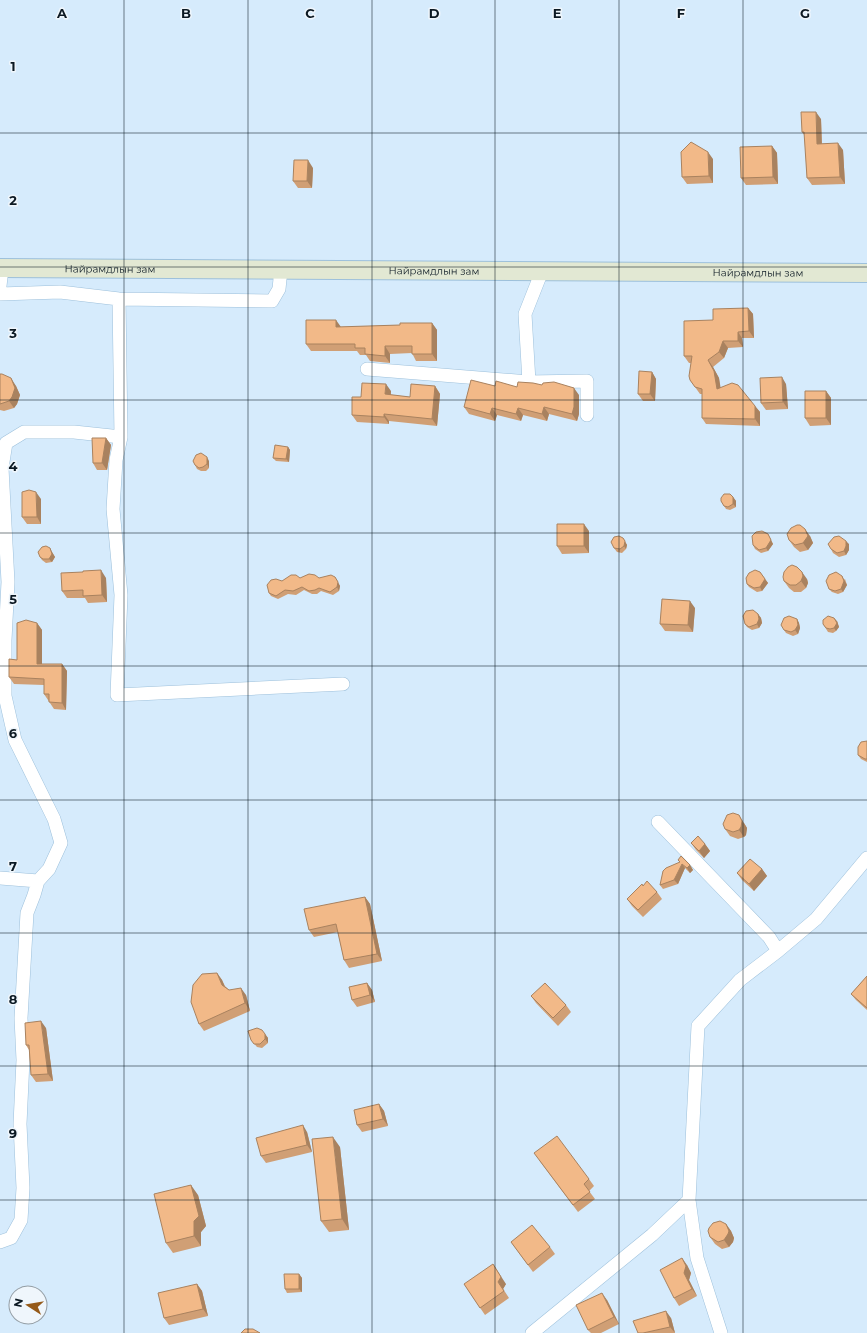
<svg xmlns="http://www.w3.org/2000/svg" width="867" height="1333" font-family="Montserrat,sans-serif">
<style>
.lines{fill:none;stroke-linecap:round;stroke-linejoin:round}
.street-casing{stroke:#9dc0db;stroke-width:14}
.secondary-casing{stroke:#9dc0db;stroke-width:20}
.street{stroke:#fff;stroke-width:13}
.secondary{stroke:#e2e8d3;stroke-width:18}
.wall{fill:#d09f75}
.shaded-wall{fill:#a9825f}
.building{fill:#f2b988;stroke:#a9825f}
.grid{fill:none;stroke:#0c1923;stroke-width:1;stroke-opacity:0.55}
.labels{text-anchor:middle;stroke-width:3;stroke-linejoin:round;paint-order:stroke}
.street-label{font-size:10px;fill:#0c1923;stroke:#eff6fc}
.grid-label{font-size:13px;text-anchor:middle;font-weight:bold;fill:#0c1923;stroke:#eff6fc;stroke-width:3;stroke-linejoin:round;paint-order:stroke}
</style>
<rect width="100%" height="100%" fill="#d6ebfc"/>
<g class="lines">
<!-- street casing -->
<g class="street-casing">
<path id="street" d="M0 286 2 268
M0 294 60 292 119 299 272 301 279 289 281 269
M119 299 121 437 116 460 113 509 121 595 117 695 343 684
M367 369 529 382 587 381V415
M529 382 525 314 542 271
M658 822 769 937 778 951
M0 878 38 881
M689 1200 697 1258 721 1333
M0 1242 11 1238 21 1220 23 1188 20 1124 23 1060 21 1018 27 913 34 895 38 881 49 869 61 843 54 819 15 740 5 696V640L8 582 2 468 6 443 24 432H74L121 437
M532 1333 652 1235 689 1200 698 1026 740 980 778 951 816 919 867 858"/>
</g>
<!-- secondary casing -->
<g class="secondary-casing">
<g id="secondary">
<path id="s1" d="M0 268 867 273"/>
</g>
</g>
<!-- street -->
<use href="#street" class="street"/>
<!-- secondary -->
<use href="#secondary" class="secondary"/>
</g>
<!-- wall -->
<path class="wall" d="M821 119 822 144 843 150 845 184 812 185 807 178 805 136 802 132Z
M772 146 777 153 778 184 746 185 741 178Z
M713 159V183L687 184 682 177Z
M313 168 312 188H298L293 181Z
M748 308 753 314 754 338H742L743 347 728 348 724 358 713 367 719 378 720 388 755 406 760 412V426L706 424 702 418V394H700L690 380 691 363H689L684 356 713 320Z
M432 323 437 330V361H416L412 353 390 354V363L370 361 366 355H360L357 351H311L306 344 340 327 400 325Z
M652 372 656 379 655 401H643L638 394Z
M0 374 16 386 20 395 17 404 14 408 4 411 0 410Z
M786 384 788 409 766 410 761 403Z
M435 386 440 394 437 426 389 421V424L357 422 352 415 361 397 391 391V395L410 397Z
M495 386 517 387 579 395V414L577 421 549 414 547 421 523 415 521 421 497 415 495 421 469 414 464 407Z
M826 391 831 398V425L810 426 805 418Z
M106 438 111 445 107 470H97L93 463Z
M288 447 290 450 289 462 276 461 273 458Z
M209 461V468L206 471H201L197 469 195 465Z
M733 497 736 501V507L730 510 726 509 721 501Z
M41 499V524H27L22 517Z
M589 531V553L562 554 557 546Z
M810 536 813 543 808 550 800 552 794 547 789 540Z
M623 538 627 545 626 549 622 553 617 552 614 548Z
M770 538 773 544 768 551 761 553 755 549 753 545Z
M849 544V550L846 555 839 557 833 553 831 549Z
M52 552 55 557 52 562 46 563 42 560 40 557Z
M83 572 106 578 107 602 88 603 85 598H67L62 591Z
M760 572 768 583 762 591 757 592 749 587 747 584Z
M335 577 340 586 339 591 333 595 321 591 317 594H312L304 590 296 595 288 594 278 599 271 596 269 593 300 578H319Z
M807 579 808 583 806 588 801 592H794L789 588 784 581Z
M845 579 847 585 843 592 838 594 832 592 829 589Z
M695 608 693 632 665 631 660 624Z
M758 614 761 618 762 623 759 628 752 630 747 627 745 624Z
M797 619 799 623 800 628 798 634 793 636 786 633 784 630Z
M837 621 839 627 836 631 833 633 828 632 823 624Z
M37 623 42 630V664H62L67 671 66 710 54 709 44 694V685L14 684 9 677Z
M867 741V762L861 759 858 755Z
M744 823 747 828 746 835 744 837 738 839 730 836 725 829Z
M691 843 705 844 710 851 704 858 696 850Z
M678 860 690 865 693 870 690 873 685 868 678 884 663 889 660 885 680 862Z
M762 869 767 876 754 891 742 880 737 873Z
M643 886 657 892 662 899 643 917 632 906 627 899Z
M365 897 370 904 382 961 349 968 344 960 338 932 314 937 309 930Z
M217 973 222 980 225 986 229 990 246 995 250 1011 204 1031 199 1024Z
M867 976V1010L856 1000 851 994Z
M367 983 372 990 375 1002 357 1007 352 1000Z
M531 996 566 1005 571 1012 558 1026 536 1003Z
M46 1028 53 1081 36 1082 31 1075 29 1050 26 1045Z
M265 1034 268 1038V1043L262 1048 257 1047 251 1040Z
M379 1104 384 1111 388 1126 362 1132 357 1125Z
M307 1132 312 1152 266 1163 261 1156Z
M340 1147 349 1230 329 1232 321 1221Z
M539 1160 589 1179 594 1186 589 1191 595 1199 578 1212Z
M198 1195 206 1226 201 1232V1246L173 1253 166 1243Z
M726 1224 731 1231 734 1238 733 1242 729 1247 722 1249 715 1244 710 1237Z
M511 1242 550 1247 555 1254 533 1272Z
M687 1265 691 1273 689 1280 697 1296 679 1306 674 1298Z
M299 1274 302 1278V1292L287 1293 285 1289Z
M197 1284 202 1291 208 1316 169 1325 164 1318Z
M464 1284H506L503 1289 509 1298 485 1315Z
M607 1300 619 1324 601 1333H591L588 1330Z
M671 1318 675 1333H638Z"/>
<!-- shaded-wall -->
<path class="shaded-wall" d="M816 112 821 119 822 151 817 144Z
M838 143 843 150 845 184 840 177Z
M772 146 777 153 778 184 773 177Z
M708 152 713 159V183L709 176Z
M308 160 313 168 312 188 307 181Z
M748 308 753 314 754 338 749 331Z
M336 320 341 327H336Z
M432 323 437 330V361L432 354Z
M738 332 742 338 743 347 738 341Z
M723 341 728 348 724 358 719 352Z
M385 346 390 354V363L385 356Z
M708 360 713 367 719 378 722 396 717 389Z
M652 372 656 379 655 401 650 394Z
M782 377 786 384 788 409 783 402Z
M11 378 16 386 20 395 17 404 14 408 9 401Z
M386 384 391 391 390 401 385 394Z
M435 386 440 394 437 426 432 419Z
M574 388 579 395V414L577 421 572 414Z
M826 391 831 398V425L826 418Z
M755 406 760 412V426L755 419Z
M544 407 549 414 547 421 542 414Z
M492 408 497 415 495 421 490 414Z
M518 408 523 415 521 421 516 414Z
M384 414 389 421V424L384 417Z
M106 438 111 445 107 470 102 463Z
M288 447 290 450 289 462 286 459Z
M207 457 209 461V468L207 464Z
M36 492 41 499V524L37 517Z
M733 497 736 501V507L733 504Z
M584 524 589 531V553L584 546Z
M805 529 810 536 813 543 808 550 803 543Z
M768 534 773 544 768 551 766 548Z
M623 538 627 545 626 549 624 546Z
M846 541 849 544V550L846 555 844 551Z
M50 548 52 552 55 557 52 562 49 559Z
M101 570 106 578 107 602 102 595Z
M802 572 807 579 808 583 806 588 801 581Z
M842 576 847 585 843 592 841 589Z
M335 577 340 586 339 591 337 587Z
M765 579 768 583 762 591 760 587Z
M690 601 695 608 693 632 688 625Z
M758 614 761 618 762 623 759 628 757 624Z
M834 618 837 621 839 627 836 631 834 628Z
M797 619 799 623 800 628 798 634 795 630Z
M37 623 42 630V671L37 664Z
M62 664 67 671 66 710 62 703Z
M739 815 747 828 746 835 744 837 739 830Z
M705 844 710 851 704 858 699 851Z
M682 864 685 868 678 884 674 880Z
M690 865 693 870 690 873 687 868Z
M762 869 767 876 754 891 749 884Z
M365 897 370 904 382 961 377 954Z
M217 973 222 980 227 992 222 985Z
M367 983 372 990 375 1002 370 995Z
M241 988 246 995 250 1011 245 1003Z
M41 1021 46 1028 53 1081 48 1074Z
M265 1034 268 1038V1043L265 1039Z
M379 1104 384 1111 388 1126 383 1119Z
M303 1125 307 1132 312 1152 307 1145Z
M333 1137 340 1147 349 1230 342 1219Z
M191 1185 198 1195 206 1226 201 1232V1246L194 1236Z
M726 1224 731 1231 734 1238 733 1242 729 1247 724 1240Z
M682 1258 687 1265 691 1273 689 1280 697 1296 692 1289 684 1273Z
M493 1264 506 1284 503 1289 509 1298 498 1282Z
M299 1274 302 1278V1292L299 1289Z
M197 1284 202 1291 208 1316 203 1309Z
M602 1293 607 1300 619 1324 614 1317Z
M666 1311 671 1318 675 1333 670 1327Z"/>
<!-- building -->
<path class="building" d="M801 112H816L817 144 838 143 840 177 807 178 804 132H802Z
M691 142 708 152 709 176 682 177 681 152Z
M772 146 773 177 741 178 740 147Z
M294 160H308L307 181H293Z
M748 308 749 331 738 332V341H723L719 352 708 360 714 371 717 389 732 383 738 385 755 406V419L702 418V389L695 387 690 380 689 376 692 356H684V321L713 320V309Z
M306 320H336V327L400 325V323H432V354H412V346H385V356L365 354V348H355V344H306Z
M639 371 652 372 650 394H638Z
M0 374H2L11 378 15 388 12 397 9 401 0 404Z
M782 377 783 402 761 403 760 378Z
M471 380 495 386 496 381 517 387 518 382 533 383 542 385 543 383 554 382 574 388V407L572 414 544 407 542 414 518 408 516 414 492 408 490 414 464 407Z
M362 383 386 384 385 394 410 397 411 384 435 386 432 419 384 414V417L352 415V397H361Z
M805 391H826V418H805Z
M92 438H106L102 463H93Z
M275 445 288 447 286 459 273 458Z
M201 453 207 457V464L203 467 199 468 195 465 193 461 196 455Z
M29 490 36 492 37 517H22V492Z
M724 494H730L733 497V504L728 507 724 506 721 501V498Z
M557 524H584V546H557Z
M797 525H800L805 529 808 536 803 543 795 545 789 540 787 534 791 528Z
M762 531 768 534 771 540 766 548 759 550 753 545 752 536 756 532Z
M619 536 623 538 625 541 624 546 620 549 614 548 611 542 614 537Z
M839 536 846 541V546L844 551 837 553 831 549 828 544 834 537Z
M46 546 50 548 52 554 49 559H43L40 557 38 552 42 547Z
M792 565 797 567 802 572 803 576 801 581 796 585H790L784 581 783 577 784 572 788 567Z
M101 570 102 595 83 596V590L62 591 61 573 83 572V571Z
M755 570 760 572 765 579 760 587 754 588 747 584 746 578 749 573Z
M836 572 842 576 844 581 841 589 835 591 829 589 826 581 829 575Z
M309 574 315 575 319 578 331 575 335 577 338 582 337 587 330 592 319 588 315 590 309 591 302 587 293 591 285 590 276 596 269 593 267 585 271 580 276 579 282 581 291 575H296L300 578Z
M662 599 690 601 688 625 660 624Z
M753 610 758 614 759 619 757 624 749 627 745 624 743 616 746 611Z
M789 616 797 619 798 625 795 630 791 632 784 630 781 625 784 618Z
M828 616 834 618 837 623 834 628 830 629 826 628 823 624V620Z
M26 620 37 623V664H62V703L49 702V694H44V679L9 677V659L17 660V623Z
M867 741V759H865L858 755V747L861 742Z
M733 813 739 815 742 821 741 827 739 830 733 832 725 829 723 824 727 815Z
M698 836 705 844 699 851 691 843Z
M681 856 690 865 687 868 682 864 674 880 660 885 663 871 666 868 680 862 678 860Z
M750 859 762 869 749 884 737 873Z
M647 881 657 892 638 910 627 899 642 884 643 886Z
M365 897 377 954 344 960 336 924 309 930 304 909Z
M217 973 222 985 229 990 241 988 245 1003 199 1024 191 1002 193 985 202 974Z
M867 976V1008L851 994Z
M367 983 370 995 352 1000 349 987Z
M545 983 566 1005 553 1018 531 996Z
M41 1021 48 1074 31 1075 29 1045H26L25 1023Z
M257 1028 262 1030 265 1034V1039L260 1044H254L251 1040 248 1031Z
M379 1104 383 1119 357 1125 354 1110Z
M303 1125 307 1145 261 1156 256 1138Z
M557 1136 589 1179 584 1184 590 1192 573 1205 534 1153Z
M333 1137 342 1219 321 1221 312 1139Z
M191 1185 199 1216 194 1221V1236L166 1243 154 1194Z
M720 1221 726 1224 729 1231 728 1234 724 1240 718 1242 710 1237 708 1231 709 1228 713 1223Z
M532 1225 550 1247 528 1265 511 1242Z
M682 1258 686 1266 684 1273 692 1289 674 1298 660 1270Z
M493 1264 501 1277 498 1282 504 1291 480 1308 464 1284Z
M284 1274H299V1289H285Z
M197 1284 203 1309 164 1318 158 1293Z
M602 1293 614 1317 588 1330 576 1305Z
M666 1311 670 1327 643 1333H638L633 1321Z
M245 1329H253L260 1333H241Z"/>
<!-- grid -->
<path class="grid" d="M124 0V1333M248 0V1333M372 0V1333M495 0V1333M619 0V1333M743 0V1333M0 133H867M0 267H867M0 400H867M0 533H867M0 666H867M0 800H867M0 933H867M0 1066H867M0 1200H867"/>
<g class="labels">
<!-- street labels -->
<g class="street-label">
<text dy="4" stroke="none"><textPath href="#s1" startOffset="110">Найрамдлын зам</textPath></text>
<text dy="4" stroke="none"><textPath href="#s1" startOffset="434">Найрамдлын зам</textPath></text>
<text dy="4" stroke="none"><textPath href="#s1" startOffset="758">Найрамдлын зам</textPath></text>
</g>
</g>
<g class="grid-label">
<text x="62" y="18">A</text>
<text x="186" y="18">B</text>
<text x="310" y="18">C</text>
<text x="434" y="18">D</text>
<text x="557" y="18">E</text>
<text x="681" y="18">F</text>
<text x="805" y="18">G</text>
<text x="13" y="71">1</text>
<text x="13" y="205">2</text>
<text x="13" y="338">3</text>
<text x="13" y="471">4</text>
<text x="13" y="604">5</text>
<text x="13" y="738">6</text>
<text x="13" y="871">7</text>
<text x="13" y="1004">8</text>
<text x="13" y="1138">9</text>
</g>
<!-- north arrow -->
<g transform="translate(28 1305) rotate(282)"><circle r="19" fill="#eff6fc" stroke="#949ea5"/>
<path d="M0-3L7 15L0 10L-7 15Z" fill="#955a1a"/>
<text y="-6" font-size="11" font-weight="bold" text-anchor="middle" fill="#0c1923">N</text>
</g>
</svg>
